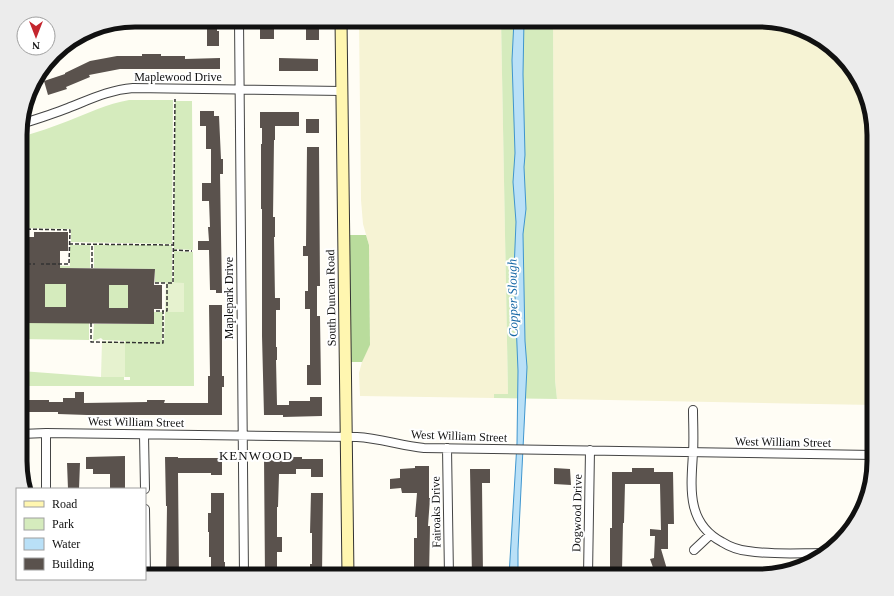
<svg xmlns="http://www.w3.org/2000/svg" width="894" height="596" font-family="Georgia,serif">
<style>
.farmland{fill:#f6f3d4}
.green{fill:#d5ebbd}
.forest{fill:#b9dc9c}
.pitch{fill:#e6f2cf}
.water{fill:#b9e0f7;stroke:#3f96cf}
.building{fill:#5a524d;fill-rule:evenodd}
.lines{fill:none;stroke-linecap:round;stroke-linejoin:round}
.street-casing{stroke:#444;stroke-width:10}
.secondary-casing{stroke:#333;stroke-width:13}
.path{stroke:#333;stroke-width:1.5;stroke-dasharray:4 2;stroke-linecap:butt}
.street{stroke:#fff;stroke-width:8}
.secondary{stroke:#fff6b0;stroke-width:11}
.labels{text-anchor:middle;stroke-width:4;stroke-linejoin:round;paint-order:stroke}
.street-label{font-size:12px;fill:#111;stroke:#fff}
.water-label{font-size:13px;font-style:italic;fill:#1768a6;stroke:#fff}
.neighbourhood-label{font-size:13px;letter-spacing:1px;fill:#111;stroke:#fff}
.rim{fill:none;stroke:#111;stroke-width:5}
</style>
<rect width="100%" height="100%" fill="#fffdf5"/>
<!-- farmland -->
<path class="farmland" d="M359 20H501L508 394H495L494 398 360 396 359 373 363 358 370 345 369 245 363 224 361 200Z
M553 20H759L823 40 859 78 874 128V405L557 399 555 380Z"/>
<!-- green -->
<path class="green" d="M501 20H553L555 380 557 399 494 398V394H508Z
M129 100H173L172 244 71 242V229L21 228V137C37 132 53 127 68 121 88 113 107 104 129 100Z
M175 101H192L193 250 174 249Z
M70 245H90V268H41V265L70 266Z
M94 245H171L172 246V283L155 282V269L94 268Z
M174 251 193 252 194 386H21V371L101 377H124V380H130V377H125V341L103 340 101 338 93 341 94 324H154V312H163L162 341H164L165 312H183L184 283H174Z
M45 284H66V307H45Z
M109 285H128V308H109Z
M21 323H89V340L21 339Z"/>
<!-- forest -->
<path class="forest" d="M343 235H366L369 245 370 345 362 362H345Z"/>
<!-- pitch -->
<path class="pitch" d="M166 282 184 283V312H165Z
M102 341 125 342V377H101Z"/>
<!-- water -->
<path class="water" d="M514 20H524L523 74 525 155 524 167 526 209 523 234 525 341 527 367 518 550V575L509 576 517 443 518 371 514 271 516 222 513 182 515 153 512 60Z"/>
<!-- building -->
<path class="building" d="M137 20 136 29H123V22Z
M207 20H217V31H219V46H207Z
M260 20H274V39H260Z
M306 21H319V40H306Z
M142 54H161V56H185V59L220 58V69H120L89 75 90 77 66 87 67 89 48 95 44 81 65 74V73L90 61 117 56H142Z
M279 58 318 59V71H279Z
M200 111H214V116H219L221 159H223V174H220L222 293H216V290H210L209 250H198V241H209L208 227H210L209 201H202V183H211V149H206V126H200Z
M260 112H299V126H275V140H274L273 217H275V237H274L275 298H280V310H276V347H277V360H276L277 405H289V401H310V397H322V416L283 417V415H264L262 336V209H261V144H262V128H260Z
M306 119H319V133H306Z
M307 147H319L320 286H317V316H320L321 385H307V365H310V309H305V291H308V256H303V246H306Z
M34 232H68V251H60V268L155 269 154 285H162V309H154V324L21 323V237H34ZM45 284H66V307H45ZM109 285H128V308H109Z
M209 305H222V376H224V387H222V415H87L58 414V412H27V414H21V397H27V400H49V402H63V398H75V392H84V403L147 402V400H165L164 403H208V376H210Z
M125 456V489H110V474H93V469H86V457Z
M165 457H178V458H222V475H211V473H178L179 576H166L167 506H166Z
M264 457H302V459H323V477H311V469H296V474H279L278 507H277V537H282V552H277V576H265Z
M67 463H80L79 489H68Z
M415 466H429V498H430L428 526H430L429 576H418V570H414V538H417V517H415L417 493H402L401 488 390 489V479L400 478V469L415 468Z
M554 468 570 469 571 485 554 484Z
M632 468H654V472H673L674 524H668V549H661L669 576H656L650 559 654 558 655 536H650V529L661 530 660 484H625L624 523H623L622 571H610V528H612V472H632Z
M470 469H490V483H482L483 576H472Z
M211 493H224V562H225V576H211V557H209V532H208V513H211Z
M311 493H323L322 576H310V564H312V533H310Z
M728 569H747L748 576H729Z"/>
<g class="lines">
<!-- street casing -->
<g class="street-casing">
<path id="street" d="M239 20 244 576
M21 124C37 119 53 114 68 108 91 99 109 90 133 88L342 91
M693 410C693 424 694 438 693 453 691 487 686 523 722 542 730 547 738 550 748 551 772 555 799 553 824 553
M46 433V489
M21 434 46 433 357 437C380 438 401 446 424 448L874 455
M144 435 145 489
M447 448 449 576
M145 509 146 576
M694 550 710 535
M588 576 590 450"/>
</g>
<!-- secondary casing -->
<g class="secondary-casing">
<path id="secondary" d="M341 20 348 576"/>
</g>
<!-- path -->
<path class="path" d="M21 229 70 230 69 264H41
M69 244 173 245
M173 250 192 251
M21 264H35
M92 268V244
M155 283H167
M156 311H163
M91 323V342L163 343V311H167V283H173L175 99"/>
<!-- street -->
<use href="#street" class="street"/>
<!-- secondary -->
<use href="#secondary" class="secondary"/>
</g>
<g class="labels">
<!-- street labels -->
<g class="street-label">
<text x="178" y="81">Maplewood Drive</text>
<text transform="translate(229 298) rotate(-90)" y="4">Maplepark Drive</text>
<text transform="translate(331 298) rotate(-91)" y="4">South Duncan Road</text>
<text transform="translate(136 422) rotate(1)" y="4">West William Street</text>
<text transform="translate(459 436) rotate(2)" y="4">West William Street</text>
<text transform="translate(783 442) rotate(1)" y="4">West William Street</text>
<text transform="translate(436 512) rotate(-91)" y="4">Fairoaks Drive</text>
<text transform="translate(577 513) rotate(-89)" y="4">Dogwood Drive</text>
</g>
<!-- water labels -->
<g class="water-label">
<text transform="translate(512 298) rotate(-91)" y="5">Copper Slough</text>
</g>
<!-- neighbourhood labels -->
<g class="neighbourhood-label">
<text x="256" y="460">KENWOOD</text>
</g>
</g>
<!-- crop -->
<path d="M0 0H894V596H0ZM135 27H759A108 108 0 0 1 867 135V461A108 108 0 0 1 759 569H135A108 108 0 0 1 27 461V135A108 108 0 0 1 135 27Z" fill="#ececec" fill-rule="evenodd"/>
<path class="rim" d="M135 27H759A108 108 0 0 1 867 135V461A108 108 0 0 1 759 569H135A108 108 0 0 1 27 461V135A108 108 0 0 1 135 27Z"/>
<!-- legend -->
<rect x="16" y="488" width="130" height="92" fill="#ffffff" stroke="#a0a0a0"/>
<rect x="24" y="501" width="20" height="6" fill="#fff6b0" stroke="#a0a0a0"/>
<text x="52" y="508" font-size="12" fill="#111111">Road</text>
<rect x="24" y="518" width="20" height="12" fill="#d5ebbd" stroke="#a0a0a0"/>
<text x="52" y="528" font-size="12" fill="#111111">Park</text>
<rect x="24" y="538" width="20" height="12" fill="#b9e0f7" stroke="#a0a0a0"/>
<text x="52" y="548" font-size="12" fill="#111111">Water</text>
<rect x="24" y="558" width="20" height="12" fill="#5a524d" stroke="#a0a0a0"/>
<text x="52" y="568" font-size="12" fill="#111111">Building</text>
<!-- north arrow -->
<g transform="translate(36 36) rotate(180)"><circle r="19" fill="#ffffff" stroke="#a0a0a0"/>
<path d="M0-3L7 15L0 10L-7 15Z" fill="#c4262e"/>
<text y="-6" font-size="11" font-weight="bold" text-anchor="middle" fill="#111111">N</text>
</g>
</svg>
